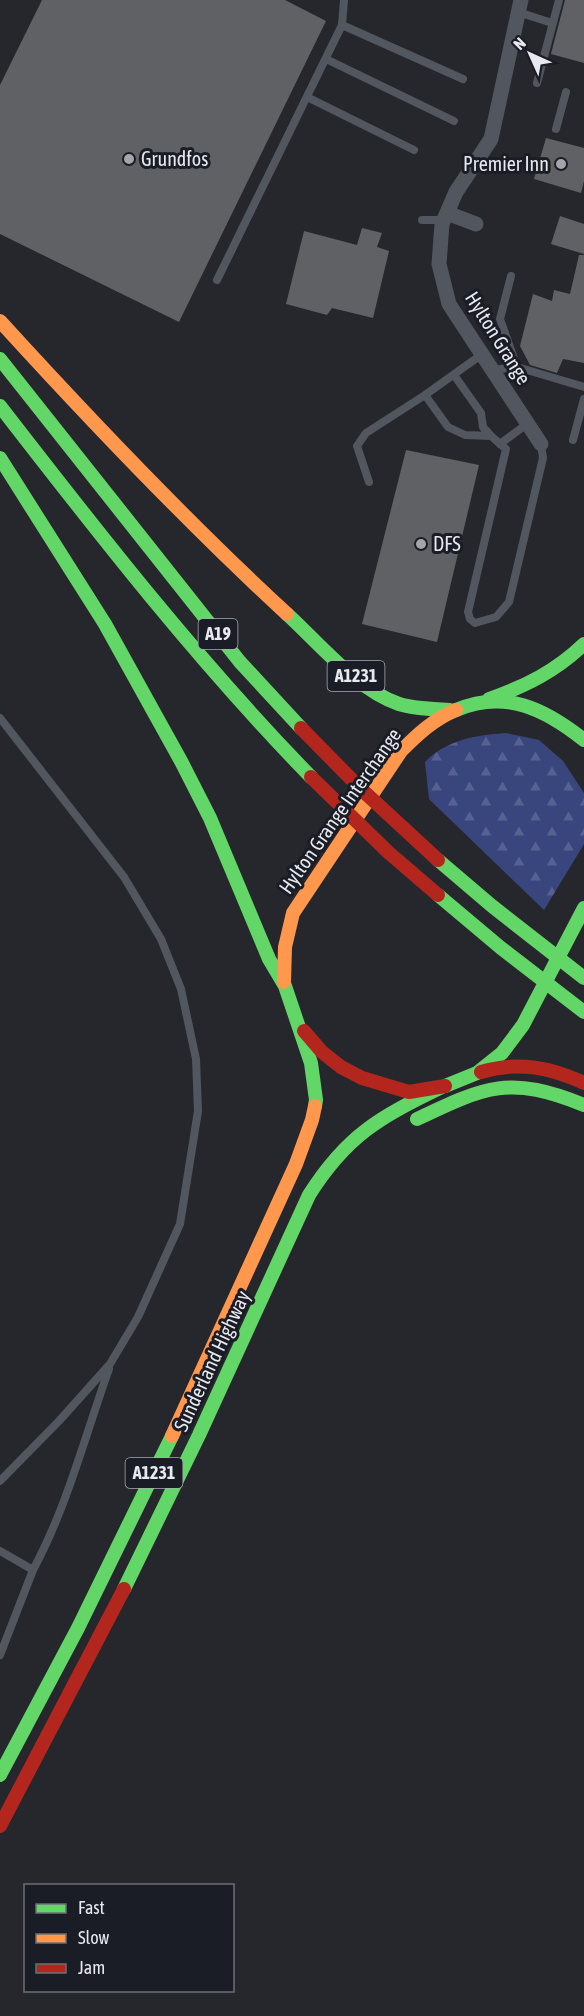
<svg xmlns="http://www.w3.org/2000/svg" width="584" height="2016" font-family="'Asap Condensed',sans-serif">
<style>
.forest{fill:url(#forest-firs)}
.building{fill:#606165}
.lines{fill:none;stroke-linecap:round;stroke-linejoin:round}
.lane{stroke:#52565f;stroke-width:8}
.street{stroke:#52565f;stroke-width:15}
.fast{stroke:#63d668;stroke-width:14}
.slow{stroke:#ff974d;stroke-width:14}
.jam{stroke:#b3261e;stroke-width:14}
.poi-dot{fill:#a3a5ab;stroke:#1a1d25;stroke-width:2}
.labels{text-anchor:middle;stroke-width:6;stroke-linejoin:round;paint-order:stroke}
.shield{fill:#1a1d25;stroke:#aaacb2;stroke-width:1.5}
.shield-label{font-size:18px;font-weight:bold;fill:#e7e9ef}
.poi-label{font-size:20px;fill:#e7e9ef;stroke:#1a1d25;text-anchor:start}
.street-label{font-size:20px;fill:#e7e9ef;stroke:#1a1d25}
</style>
<defs>
<pattern id="forest-firs" width="22" height="20" patternUnits="userSpaceOnUse" patternTransform="scale(1.5)"><rect width="22" height="20" fill="#39467e"/><path d="M5 1l3.5 6h-7zM16 11l3.5 6h-7z" fill="#566191"/></pattern>
</defs>
<rect width="100%" height="100%" fill="#26272c"/>
<!-- forest -->
<path class="forest" d="M506 733 539 740 563 761 584 793V844L544 910 429 799 425 762C446 740 476 735 506 733Z"/>
<!-- building -->
<path class="building" d="M42 0H285L326 21 179 322 0 234V85Z
M565 0H584V63L551 54Z
M546 138 584 148V181L581 193 534 179Z
M560 216 584 224V254L551 244Z
M362 228 382 233 377 247 389 251 373 318 332 308 327 315 286 304 304 231 357 245Z
M579 255H584V363L563 359 557 373 530 365 520 346 533 294 552 301 554 290 570 294Z
M406 450 479 465 437 642 362 624Z"/>
<g class="lines">
<!-- lane -->
<path class="lane" d="M518 12 552 23
M342 25 463 79
M326 59 454 121
M537 83 559 0
M307 97 414 150
M556 129 566 92
M422 220H444
M511 276 500 319 517 367
M217 280 342 25 344 0
M481 355 425 395 448 427 465 435 491 436 506 449 468 612 470 619 475 623 496 617 509 602 543 458 541 444
M493 370 517 367 584 387
M454 375 481 413 483 427 491 436
M573 440 584 399
M500 444 527 424
M369 482 357 446 366 433 425 395
M0 718 124 877 161 939 181 989 196 1059 198 1111 180 1224 138 1317 110 1364 59 1421 0 1481
M0 1551 33 1570C67 1507 85 1436 109 1369
M0 1655 33 1570"/>
<!-- street -->
<path class="street" d="M521 0 491 139 456 192 442 224 439 264 449 304 541 444
M447 213 476 224"/>
<!-- fast -->
<path class="fast" d="M0 359 240 662 301 728
M0 406C99 534 198 661 311 777
M0 458 105 624 182 763 210 818 269 959 285 986 311 1063 316 1100 315 1106
M287 614C319 643 357 690 399 704 415 709 433 709 450 710
M489 699C526 686 556 671 584 644
M456 710C505 689 545 709 584 740
M438 860 492 906 584 978
M438 895 501 948 584 1012
M445 1086 477 1073 502 1053 523 1025 584 908
M417 1119C486 1086 510 1075 584 1105
M124 1589 199 1435 309 1195C347 1135 380 1117 442 1087
M0 1775 78 1628 172 1436"/>
<!-- slow -->
<path class="slow" d="M0 321C92 422 186 521 287 614
M284 982 285 947 293 913 401 751C418 734 434 719 456 710
M172 1436 296 1164 312 1120 315 1106"/>
<!-- jam -->
<path class="jam" d="M301 728 361 789 438 860
M311 777 388 852 438 895
M304 1031 322 1052 341 1067 362 1078 409 1092 445 1086
M481 1072C517 1061 550 1067 584 1083
M0 1826 124 1589"/>
</g>
<!-- markers -->
<g class="poi-dot">
<circle cx="129" cy="159" r="6"/>
<circle cx="561" cy="164" r="6"/>
<circle cx="421" cy="544" r="6"/>
</g>
<g class="labels">
<!-- shield labels -->
<g class="shield">
<rect x="198.5" y="619" width="39" height="30" rx="4.5"/>
<rect x="327.5" y="661" width="57" height="30" rx="4.5"/>
<rect x="125.5" y="1458" width="57" height="30" rx="4.5"/>
</g>
<g class="shield-label">
<text x="218" y="640">A19</text>
<text x="356" y="682">A1231</text>
<text x="154" y="1479">A1231</text>
</g>
<!-- poi labels -->
<g class="poi-label">
<text x="141" y="166">Grundfos</text>
<text x="549" y="171" text-anchor="end">Premier Inn</text>
<text x="433" y="551">DFS</text>
</g>
<!-- street labels -->
<g class="street-label">
<text transform="translate(498 338) rotate(58)" y="7">Hylton Grange</text>
<text transform="translate(340 811) rotate(-55)" y="7">Hylton Grange Interchange</text>
<text transform="translate(212 1361) rotate(-65)" y="7">Sunderland Highway</text>
</g>
</g>
<!-- legend -->
<rect x="24" y="1884" width="210" height="108" fill="#1a1d25" stroke="#6c6f76" stroke-width="1.5"/>
<rect x="36" y="1904" width="30" height="9" fill="#63d668" stroke="#6c6f76" stroke-width="1.5"/>
<text x="78" y="1914" font-size="18" fill="#e7e9ef">Fast</text>
<rect x="36" y="1934" width="30" height="9" fill="#ff974d" stroke="#6c6f76" stroke-width="1.5"/>
<text x="78" y="1944" font-size="18" fill="#e7e9ef">Slow</text>
<rect x="36" y="1964" width="30" height="9" fill="#b3261e" stroke="#6c6f76" stroke-width="1.5"/>
<text x="78" y="1974" font-size="18" fill="#e7e9ef">Jam</text>
<!-- north arrow -->
<g transform="translate(530 54) rotate(315)" stroke="#1a1d25" stroke-width="4.5" paint-order="stroke">
<path d="M0-4.5L10 22L0 15L-10 22Z" fill="#e7e9ef"/>
<text y="-9" font-size="16" font-weight="bold" text-anchor="middle" fill="#e7e9ef">N</text>
</g>
</svg>
